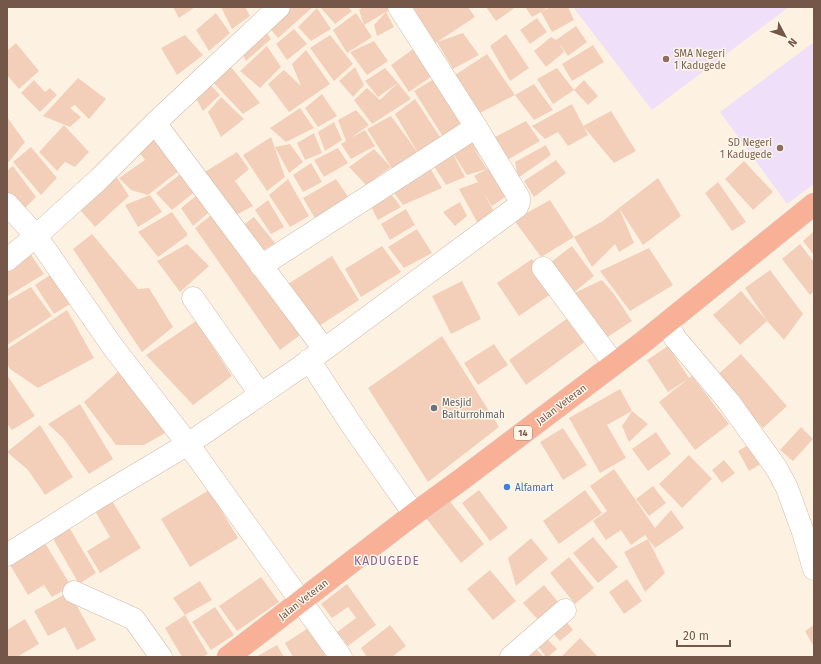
<svg xmlns="http://www.w3.org/2000/svg" width="821" height="664" font-family="'Fira Sans',sans-serif">
<style>
.education{fill:#efdff9}
.building{fill:#f3cfb9}
.lines{fill:none;stroke-linecap:round;stroke-linejoin:round}
.minor-casing{stroke:#d0bbab;stroke-width:23}
.highway-casing{stroke:#dbd3cf;stroke-width:23}
.minor{stroke:#fff;stroke-width:22}
.highway{stroke:#f8b097;stroke-width:22}
.education-dot{fill:#8d6e63;stroke:#fff6e8;stroke-width:1.5}
.worship-dot{fill:#6b7280;stroke:#fff6e8;stroke-width:1.5}
.shop-dot{fill:#3f7fe0;stroke:#fff6e8;stroke-width:1.5}
.labels{text-anchor:middle;stroke-width:3;stroke-linejoin:round;paint-order:stroke}
.shield{fill:#fff6e8;stroke:#9e8778;stroke-width:1}
.shield-label{font-size:9px;font-weight:bold;fill:#745748}
.education-label{font-size:10px;fill:#785e54;stroke:#fff6e8;text-anchor:start}
.worship-label{font-size:10px;fill:#5b616d;stroke:#fff6e8;text-anchor:start}
.street-label{font-size:10px;fill:#745748;stroke:#fff6e8}
.shop-label{font-size:10px;fill:#366cbe;stroke:#fff6e8;text-anchor:start}
.quarter-label{font-size:12px;letter-spacing:1px;fill:#866398;stroke:#fff6e8}
</style>
<rect width="100%" height="100%" fill="#fdf2e2"/>
<!-- education -->
<path class="education" d="M573 7H789L652 110Z
M814 42V184L787 204 720 112Z"/>
<!-- building -->
<path class="building" d="M173 7H195L179 18Z
M221 7H245L250 16 232 29Z
M285 7H313L278 38 266 24Z
M320 7H348L352 11 335 24Z
M363 7H388L389 11 386 12 394 27 377 36 374 25 386 12 364 25 359 10Z
M413 7H468L475 17 437 42 463 33 479 55 453 69 437 42 433 45Z
M486 7H516L496 21Z
M525 7H548L541 12 550 7H568L574 20 552 32 541 12 532 17Z
M317 8 331 29 311 41 298 27Z
M216 13 230 33 209 51 196 30Z
M356 13 372 37 347 53 333 30Z
M537 18 547 32 530 44 520 30Z
M576 26 587 42 568 56 559 43 564 52 546 67 534 51 551 37 556 40Z
M263 27 271 39 246 61 240 50Z
M294 29 307 44 287 60 276 44Z
M506 34 529 68 510 81 490 46Z
M185 35 203 55 177 75 161 48Z
M330 35 353 64 334 81 310 48Z
M374 41 388 61 367 75 350 52Z
M16 43 39 71 19 89 7 75V51Z
M419 45 438 72 409 92 391 65Z
M593 45 604 62 572 81 562 64Z
M267 46 281 67 260 88 240 71Z
M306 50 330 84 289 112 268 84 284 70 301 86 292 64Z
M487 54 515 95 478 114 455 75Z
M227 62 260 103 243 114 209 78Z
M355 67 364 85 353 97 339 81Z
M385 68 398 83 378 97 365 81Z
M557 68 574 90 584 80 598 96 588 105 574 90 553 104 537 79Z
M439 76 471 124 445 140 414 91Z
M78 78 106 99 89 119 75 105 70 108 81 117 70 127 43 116Z
M34 80 45 92 50 88 57 95 40 112 21 93Z
M206 80 220 95 203 111 193 93Z
M398 83 411 99 372 124 354 100 367 88 380 100Z
M534 84 553 110 534 120 515 95Z
M322 94 337 116 318 127 305 108Z
M221 97 244 119 221 137 208 112Z
M415 99 442 140 393 170 367 129 391 116 418 153 395 114Z
M572 104 588 135 568 146 558 132 545 139 532 126Z
M300 108 314 128 286 142 270 128Z
M356 110 369 125 351 138 365 130 375 146 351 159 341 144 346 141 338 120Z
M611 111 636 151 614 163 583 126Z
M7 117 25 142 7 164Z
M526 121 540 141 509 159 493 138Z
M334 122 342 140 325 151 318 132Z
M64 125 89 152 75 167 65 162 57 171 39 152Z
M155 128 184 167 148 195 131 190 119 178 145 160 135 147Z
M314 133 322 153 305 160 297 143Z
M271 137 285 177 267 191 243 155Z
M477 139 488 156 483 160 473 147 487 169 492 166 508 195 492 206 484 194 495 213 478 224 459 189 478 182 474 176 487 169 467 175 452 152 465 177 446 185 430 160Z
M290 144 303 162 289 173 275 147Z
M546 145 551 155 518 178 515 162Z
M31 147 57 178 41 195 13 162Z
M338 148 348 163 324 177 314 160Z
M374 149 391 167 366 185 349 167Z
M237 152 249 169 235 181 253 206 236 215 203 173Z
M556 160 566 173 534 197 524 181Z
M744 161 773 192 753 210 725 179Z
M311 163 322 182 303 192 293 175Z
M428 165 442 188 403 205 391 189Z
M13 166 36 197 23 210 7 193V171Z
M187 169 197 190 172 210 156 193Z
M114 173 129 196 95 227 76 205Z
M658 178 681 216 643 245 619 208 634 243 619 252 615 244 592 267 574 237 603 221 619 208Z
M288 179 309 216 290 227 269 195Z
M336 179 351 201 316 220 303 198Z
M718 182 746 222 732 231 705 193Z
M202 191 214 208 193 226 181 208Z
M389 191 401 207 378 220 369 203Z
M150 195 162 212 138 227 125 205Z
M268 200 284 227 271 234 255 210Z
M550 200 574 237 541 257 514 220Z
M460 202 467 216 455 226 443 212Z
M406 209 415 225 390 240 381 224Z
M216 211 303 333 280 350 195 228Z
M172 212 188 235 158 257 138 232Z
M254 217 275 243 258 254 242 226Z
M417 229 432 253 404 268 388 247Z
M814 231V255L803 241Z
M92 234 138 289 149 288 173 327 142 352 73 249Z
M187 244 209 266 180 292 157 261Z
M800 244 814 262V291L810 295 782 259Z
M382 246 401 272 361 297 345 269Z
M572 246 594 276 572 294 543 268Z
M649 248 673 285 630 311 600 271Z
M27 249 44 274 8 296 7 294V263Z
M332 256 359 300 319 326 288 284Z
M532 259 554 292 519 316 497 283Z
M770 270 803 314 784 340 767 321 740 345 713 315 741 291 767 321 745 288Z
M50 275 70 304 54 314 35 285Z
M602 280 614 294 632 321 606 338 572 294Z
M462 281 481 319 451 334 432 296Z
M31 287 52 316 7 345V301Z
M67 310 94 358 38 388 10 369 7 364V349Z
M572 315 589 339 526 385 509 360Z
M196 321 232 376 193 405 146 355Z
M442 336 499 427 428 482 368 388Z
M494 344 508 365 478 385 464 363Z
M668 346 689 378 692 376 729 424 695 450 659 402 688 379 668 392 647 360Z
M741 354 787 406 763 428 716 376Z
M120 370 165 433 144 445H116L84 402Z
M7 375 35 416 12 430 7 424Z
M620 389 632 411 607 425 626 458 600 473 569 418Z
M80 404 113 459 89 474 64 439 48 424Z
M632 411 648 424 629 442 622 426Z
M40 425 73 477 45 495 28 470 7 452Z
M801 427 813 439 793 461 780 450Z
M563 428 587 465 563 480 540 442Z
M656 432 671 454 648 471 632 449Z
M750 444 761 464 749 471 738 451Z
M689 455 712 479 682 508 659 484Z
M724 460 735 473 722 483 712 470Z
M614 469 655 528 671 510 684 528 655 548 645 535 631 545 621 530 606 540 593 521 607 511 590 486Z
M653 486 666 503 649 516 636 499Z
M209 490 238 538 190 567 161 519Z
M479 490 508 528 490 541 462 503Z
M585 490 602 513 559 544 543 521Z
M448 499 484 544 461 563 426 518Z
M112 501 141 548 100 573 87 551 110 537 95 511Z
M69 527 96 573 79 584 52 537Z
M593 537 618 567 598 583 573 553Z
M531 538 548 559 516 586 508 558Z
M648 539 665 573 645 592 624 552Z
M45 543 71 586 52 597 44 585 28 595 10 565Z
M569 557 594 588 575 604 550 573Z
M490 570 516 601 493 620 467 589Z
M261 577 279 602 237 631 219 606Z
M627 579 642 601 624 614 609 592Z
M200 581 212 600 185 615 173 598Z
M347 584 376 625 348 646 337 632 356 618 348 607 332 618 321 604Z
M544 585 559 603 539 621 523 603Z
M69 592 96 640 77 650 65 627 48 636 34 611Z
M215 607 234 635 211 650 192 622Z
M185 615 208 654 202 657H182L165 628Z
M25 619 39 644 17 657H7V630Z
M565 620 573 630 560 641 551 631Z
M313 625 330 653 324 657H293L285 643Z
M390 625 406 646 392 657H367L361 648Z
M814 625V647L805 631Z
M545 637 557 649 548 657H546L537 645Z
M580 638 598 657H561Z
M277 645 284 657H256Z
M532 645 544 657H520Z"/>
<g class="lines">
<!-- minor casing -->
<g class="minor-casing">
<path id="minor" d="M279 7 155 123 99 179 36 236 113 347 188 444 341 657
M155 123 324 349
M7 204 36 236 7 260
M261 266 476 127
M543 268 614 364
M193 298 260 394
M667 323 675 338 729 402 777 469 787 488 803 532 814 569
M309 360 355 430 414 514
M7 555 99 497 188 444 299 368 517 207 519 202V198L476 127 399 7
M74 592 134 619 161 657
M511 657 565 610"/>
</g>
<!-- highway casing -->
<g class="highway-casing">
<path id="highway" d="M228 657 414 514 462 479 642 343 814 204"/>
</g>
<!-- minor -->
<use href="#minor" class="minor"/>
<!-- highway -->
<use href="#highway" class="highway"/>
</g>
<!-- markers -->
<g class="education-dot">
<circle cx="666" cy="59" r="4"/>
<circle cx="780" cy="148" r="4"/>
</g>
<circle class="worship-dot" cx="434" cy="408" r="4"/>
<circle class="shop-dot" cx="507" cy="487" r="4"/>
<g class="labels">
<!-- shield labels -->
<rect class="shield" x="514" y="426" width="18" height="14" rx="3"/>
<g class="shield-label">
<text x="523" y="436">14</text>
</g>
<!-- education labels -->
<g class="education-label">
<text x="674" y="57">SMA Negeri<tspan x="674" dy="12">1 Kadugede</tspan></text>
<text x="772" y="146" text-anchor="end">SD Negeri<tspan x="772" dy="12">1 Kadugede</tspan></text>
</g>
<!-- worship labels -->
<g class="worship-label">
<text x="442" y="406">Mesjid<tspan x="442" dy="12">Baiturrohmah</tspan></text>
</g>
<!-- street labels -->
<g class="street-label">
<text transform="translate(561 404) rotate(-37)" y="4">Jalan Veteran</text>
<text transform="translate(303 599) rotate(-38)" y="4">Jalan Veteran</text>
</g>
<!-- shop labels -->
<g class="shop-label">
<text x="515" y="491">Alfamart</text>
</g>
<!-- quarter labels -->
<g class="quarter-label">
<text x="387" y="565">KADUGEDE</text>
</g>
</g>
<!-- border -->
<rect width="821" height="664" fill="none" stroke="#745748" stroke-width="16"/>
<!-- north arrow -->
<g transform="translate(785 36) rotate(131)" stroke="#fff6e8" stroke-width="3" paint-order="stroke">
<path d="M0-3L7 15L0 10L-7 15Z" fill="#745748"/>
<text y="-6" font-size="11" font-weight="bold" text-anchor="middle" fill="#745748">N</text>
</g>
<!-- scale -->
<path d="M677 640v6h53v-6" fill="none" stroke="#745748" stroke-width="2"/>
<text x="683" y="640" font-size="12" fill="#745748" stroke="#fff6e8" stroke-width="3" paint-order="stroke">20 m</text>
</svg>
